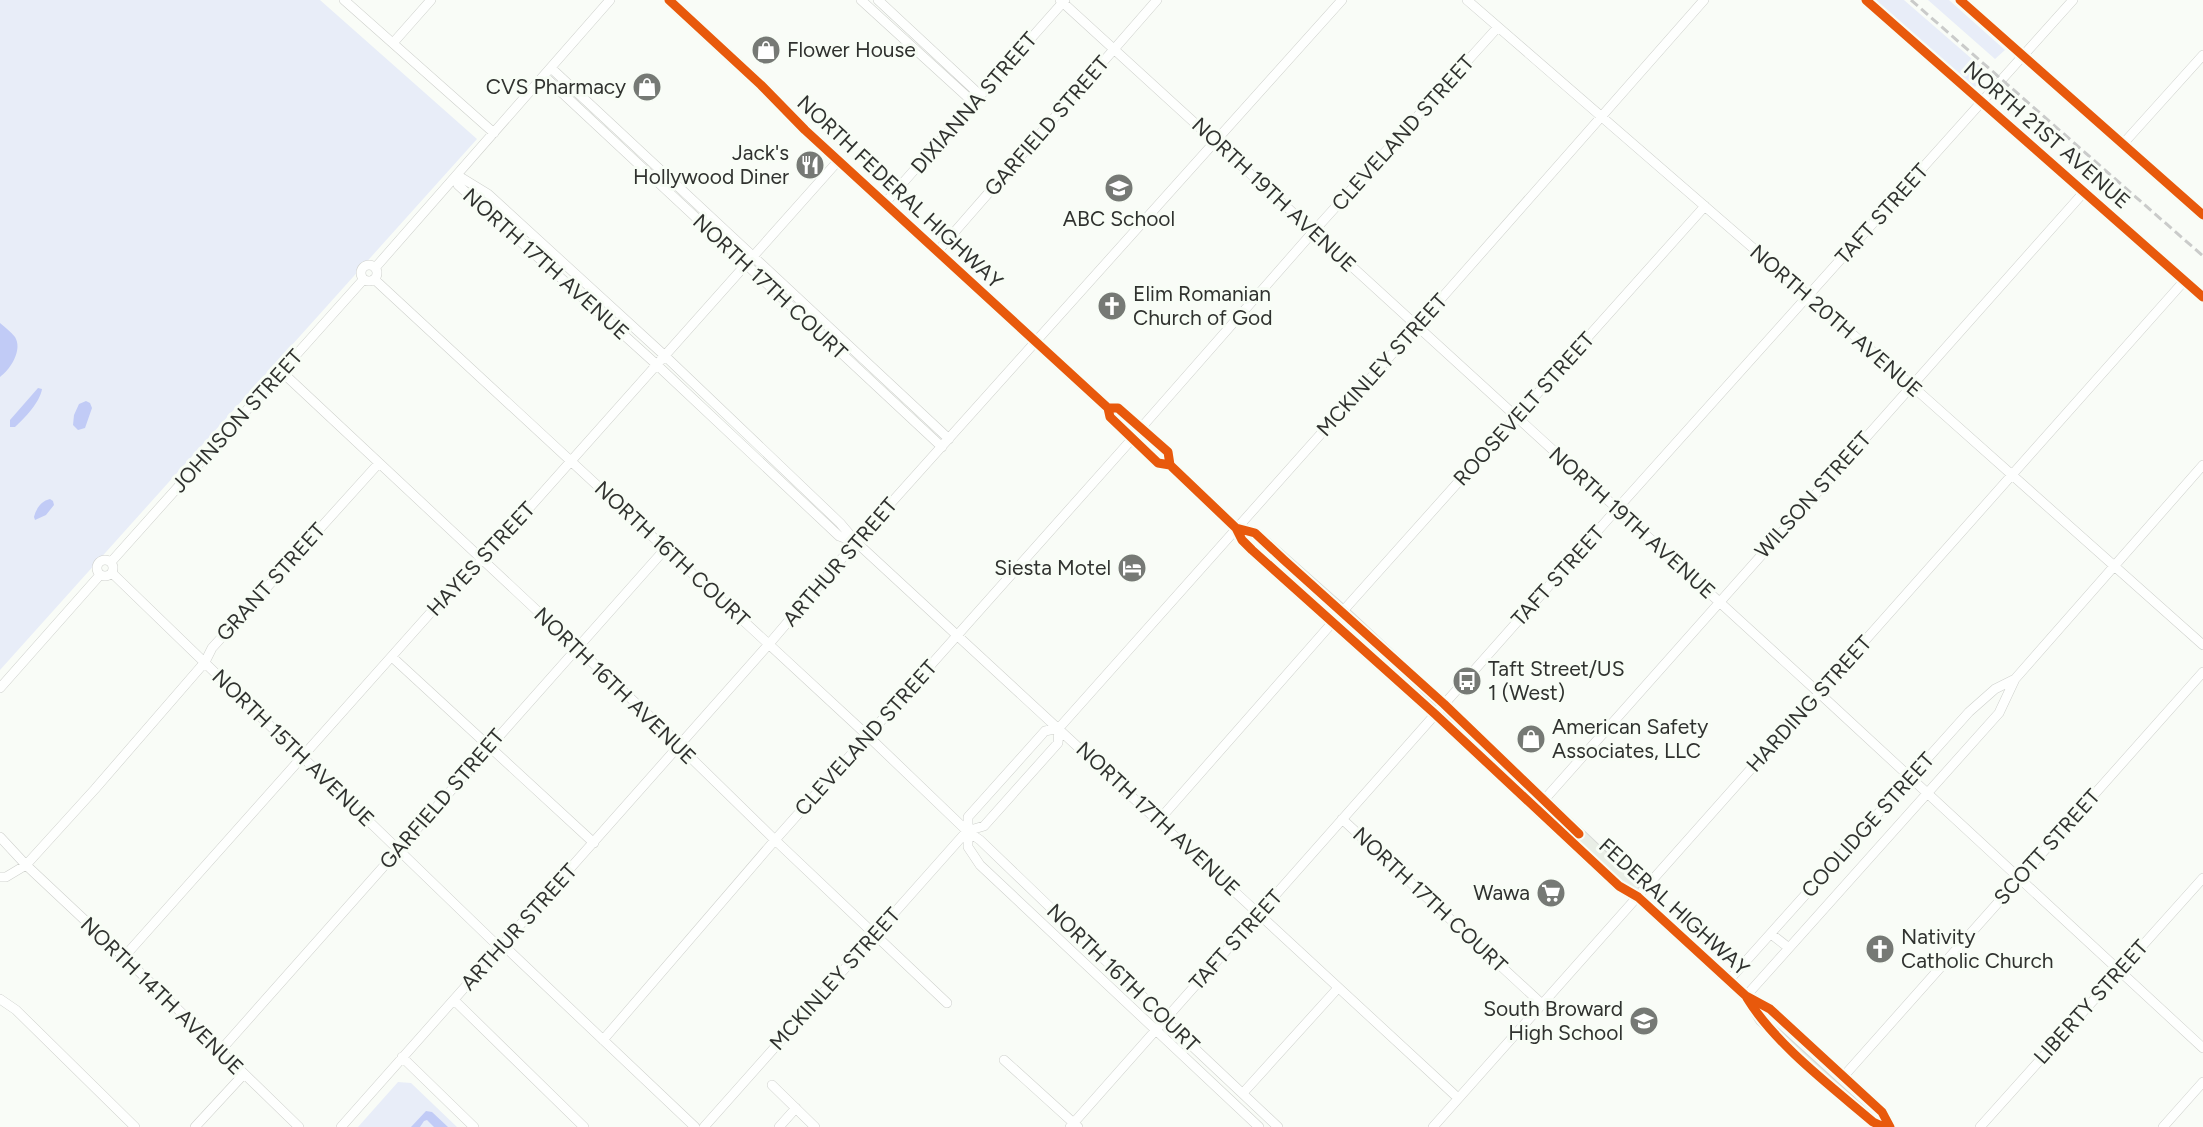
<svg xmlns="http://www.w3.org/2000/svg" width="2203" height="1127" font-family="Figtree,sans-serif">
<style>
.green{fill:#e8edf8}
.water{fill:#c1cbf6}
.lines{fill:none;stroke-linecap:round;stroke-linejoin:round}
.minor-casing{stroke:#ced0cc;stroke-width:10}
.major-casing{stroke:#d7d9d6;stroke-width:12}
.minor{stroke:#fefffe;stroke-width:9}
.major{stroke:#e9eee6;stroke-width:10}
.rail{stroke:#cacbca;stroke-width:3;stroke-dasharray:9 4.5;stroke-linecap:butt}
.cycleway-casing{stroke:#f8fdf6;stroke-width:13}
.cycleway{stroke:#e8590c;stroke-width:9}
.labels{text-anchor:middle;stroke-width:6;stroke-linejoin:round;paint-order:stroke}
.poi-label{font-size:21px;fill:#30322f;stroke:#f8fdf6;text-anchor:start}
.street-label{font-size:21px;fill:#30322f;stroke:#f8fdf6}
</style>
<rect width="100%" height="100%" fill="#f9fcf7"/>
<!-- green -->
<path class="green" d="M0 0H320L477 139 0 670Z
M1876 0H1904L1987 72 1975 87Z
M1928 0H1949L2005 50 1995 59Z
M398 1082 411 1083 457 1127H358Z"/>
<!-- water -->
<path class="water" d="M0 323C5 327 11 332 15 337 23 350 10 370 0 377Z
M38 388 42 389C40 402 25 418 15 427H10V420Z
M86 401 90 403 92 408 85 428 78 430 73 425 74 415 79 404Z
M50 499 53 501 54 505 46 515 35 520 34 517C36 509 41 501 50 499Z
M426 1111 432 1112 448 1127H434L427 1120 424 1121 420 1127H411Z"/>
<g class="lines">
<!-- minor casing -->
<g class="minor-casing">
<path id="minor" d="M344 0 494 133
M861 0 974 103
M878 0 980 95
M1060 0 1819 693 2203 1048
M1467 0 1911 385 2203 645
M393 43 431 0
M551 68 949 439
M544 76 942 447
M2122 145 2203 55
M457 175 488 194 664 355 840 523 856 542 1458 1098
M457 175 458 185 656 364 839 536 856 542
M885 203 1065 0
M937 252 1157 0
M361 273a8 8 0 1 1 16 0a8 8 0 1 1-16 0Z
M375 268 610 0
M374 279 868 736 967 831 980 840 1157 1010 1174 1029 1278 1127
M282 372 672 737 687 754 775 840 947 1003
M1141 428 1313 232 1498 27
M97 568a8 8 0 1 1 16 0a8 8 0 1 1-16 0Z
M111 562 363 280
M112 573 500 948
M1343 611 1705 206
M392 657 594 843
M0 688 100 575
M1544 800 2084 192
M1342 819 1543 1005
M1159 820 1332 623
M0 837 26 865 124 957 299 1127
M0 877H6L26 865 95 789 205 662 212 648 379 463
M1771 934 1789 948
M503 945 695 1127
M124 957 473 565 482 561 838 161
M1729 980 1969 712 1995 689 2015 679
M1746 996 1999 713 2015 679 2203 465
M0 999 16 1010 135 1127
M454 1000 584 1127
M603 1040 775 840 1132 439
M220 1051 666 548
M402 1057 474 1127
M1004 1060 1078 1127
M1843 1077 2203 672
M772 1085 815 1127
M1243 1093 1338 988
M195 1127 243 1075
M341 1127 769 644 856 542 1342 0
M704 1127 967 831 984 826 1058 743 1059 728
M779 1127 796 1108
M1070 1127 1616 510 2073 0
M1259 1127 980 865 968 847V817L1045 731 1059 728 1417 326 1704 0
M1433 1127 2185 280
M1980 1127 2203 878
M2163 1127 2203 1082"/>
</g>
<!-- major casing -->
<g class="major-casing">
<path id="major" d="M669 0 761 85 805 130 1108 408
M1866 0 2203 297
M1960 0 2203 215
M1108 408 1110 417 1158 463 1170 465 1236 528 1242 540 1252 550 1435 714 1619 886 1638 897 1746 996 1770 1009 1882 1112 1890 1127
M1108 408H1118L1168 452 1170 465
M1236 528 1255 533 1343 611 1484 743 1625 877 1636 894
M1746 996 1761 1020 1873 1122 1884 1127"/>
</g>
<!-- minor -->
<use href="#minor" class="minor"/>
<!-- major -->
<use href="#major" class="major"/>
<!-- rail -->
<path class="rail" d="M1911 0 2203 256"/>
<!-- cycleway casing -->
<g class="cycleway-casing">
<path id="cycleway" d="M669 0 761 85 805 130 1108 408
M1866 0 2203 297
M1960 0 2203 215
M1108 408 1110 417 1158 463 1170 465 1236 528 1242 540 1252 550 1435 714 1619 886 1638 897 1746 996 1770 1009 1882 1112 1890 1127
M1108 408H1118L1168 452 1170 465
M1236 528 1255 533 1284 560 1444 704 1579 834
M1747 998C1775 1044 1832 1087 1873 1122L1884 1127"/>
</g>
<!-- cycleway -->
<use href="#cycleway" class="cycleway"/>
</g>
<!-- icons -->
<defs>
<g id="shop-disc" transform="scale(1.5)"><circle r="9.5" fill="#767975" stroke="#f8fdf6"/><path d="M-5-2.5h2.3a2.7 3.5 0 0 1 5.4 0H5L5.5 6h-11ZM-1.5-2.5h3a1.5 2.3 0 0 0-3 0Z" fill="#fff"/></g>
<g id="restaurant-disc" transform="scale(1.5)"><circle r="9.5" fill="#767975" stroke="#f8fdf6"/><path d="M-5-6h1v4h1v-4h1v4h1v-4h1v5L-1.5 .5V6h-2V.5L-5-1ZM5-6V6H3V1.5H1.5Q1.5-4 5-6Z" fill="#fff"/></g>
<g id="school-disc" transform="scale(1.5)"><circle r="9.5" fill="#767975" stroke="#f8fdf6"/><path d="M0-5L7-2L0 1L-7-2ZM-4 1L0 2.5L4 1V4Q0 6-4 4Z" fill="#fff"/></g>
<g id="church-disc" transform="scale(1.5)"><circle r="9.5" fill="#767975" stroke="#f8fdf6"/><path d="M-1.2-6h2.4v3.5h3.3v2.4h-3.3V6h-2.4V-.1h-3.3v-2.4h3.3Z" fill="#fff"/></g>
<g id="hotel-disc" transform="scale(1.5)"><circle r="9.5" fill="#767975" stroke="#f8fdf6"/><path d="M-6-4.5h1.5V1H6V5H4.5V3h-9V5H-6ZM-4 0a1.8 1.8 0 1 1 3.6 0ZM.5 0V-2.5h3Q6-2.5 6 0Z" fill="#fff"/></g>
<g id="bus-disc" transform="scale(1.5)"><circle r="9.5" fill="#767975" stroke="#f8fdf6"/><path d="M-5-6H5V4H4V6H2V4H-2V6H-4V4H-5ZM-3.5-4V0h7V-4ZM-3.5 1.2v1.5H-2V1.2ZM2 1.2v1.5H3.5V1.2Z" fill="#fff"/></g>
<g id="supermarket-disc" transform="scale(1.5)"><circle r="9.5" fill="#767975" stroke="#f8fdf6"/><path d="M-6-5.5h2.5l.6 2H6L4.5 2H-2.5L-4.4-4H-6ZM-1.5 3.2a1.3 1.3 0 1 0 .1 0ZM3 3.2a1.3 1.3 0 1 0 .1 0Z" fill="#fff"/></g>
</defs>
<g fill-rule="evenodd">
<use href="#shop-disc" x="766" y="50"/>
<use href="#shop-disc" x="647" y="87"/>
<use href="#restaurant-disc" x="810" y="165"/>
<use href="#school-disc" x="1119" y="188"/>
<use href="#church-disc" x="1112" y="306"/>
<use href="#hotel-disc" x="1132" y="568"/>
<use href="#bus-disc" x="1467" y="681"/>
<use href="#shop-disc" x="1531" y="739"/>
<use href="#supermarket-disc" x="1551" y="893"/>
<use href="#church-disc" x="1880" y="949"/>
<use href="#school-disc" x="1644" y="1021"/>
</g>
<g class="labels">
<!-- poi labels -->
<g class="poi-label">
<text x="787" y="57">Flower House</text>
<text x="626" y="94" text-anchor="end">CVS Pharmacy</text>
<text x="789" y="160" text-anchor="end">Jack's<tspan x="789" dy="24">Hollywood Diner</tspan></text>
<text x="1119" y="226" text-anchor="middle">ABC School</text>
<text x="1133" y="301">Elim Romanian<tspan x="1133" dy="24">Church of God</tspan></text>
<text x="1111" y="575" text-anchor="end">Siesta Motel</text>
<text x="1488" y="676">Taft Street/US<tspan x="1488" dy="24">1 (West)</tspan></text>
<text x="1552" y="734">American Safety<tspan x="1552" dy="24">Associates, LLC</tspan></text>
<text x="1530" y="900" text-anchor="end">Wawa</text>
<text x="1901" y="944">Nativity<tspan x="1901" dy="24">Catholic Church</tspan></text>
<text x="1623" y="1016" text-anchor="end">South Broward<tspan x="1623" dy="24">High School</tspan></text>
</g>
<!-- street labels -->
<g class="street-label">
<text transform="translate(974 103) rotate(-49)" y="7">DIXIANNA STREET</text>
<text transform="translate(1047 126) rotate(-49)" y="7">GARFIELD STREET</text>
<text transform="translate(1403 133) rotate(-48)" y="7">CLEVELAND STREET</text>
<text transform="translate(2047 135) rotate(41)" y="7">NORTH 21ST AVENUE</text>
<text transform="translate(900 192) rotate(43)" y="7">NORTH FEDERAL HIGHWAY</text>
<text transform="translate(1274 195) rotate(43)" y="7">NORTH 19TH AVENUE</text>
<text transform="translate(1882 214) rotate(-48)" y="7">TAFT STREET</text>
<text transform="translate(546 264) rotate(42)" y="7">NORTH 17TH AVENUE</text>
<text transform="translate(770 287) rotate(43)" y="7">NORTH 17TH COURT</text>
<text transform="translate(1836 321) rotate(41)" y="7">NORTH 20TH AVENUE</text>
<text transform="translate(1382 365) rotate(-48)" y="7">MCKINLEY STREET</text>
<text transform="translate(1524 409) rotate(-48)" y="7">ROOSEVELT STREET</text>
<text transform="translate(237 421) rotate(-48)" y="7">JOHNSON STREET</text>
<text transform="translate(1813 495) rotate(-48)" y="7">WILSON STREET</text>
<text transform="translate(1632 523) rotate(42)" y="7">NORTH 19TH AVENUE</text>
<text transform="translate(672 554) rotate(43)" y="7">NORTH 16TH COURT</text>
<text transform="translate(481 559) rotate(-47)" y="7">HAYES STREET</text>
<text transform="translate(840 562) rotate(-49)" y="7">ARTHUR STREET</text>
<text transform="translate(1558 576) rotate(-48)" y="7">TAFT STREET</text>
<text transform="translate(271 582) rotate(-48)" y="7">GRANT STREET</text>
<text transform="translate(615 686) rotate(44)" y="7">NORTH 16TH AVENUE</text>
<text transform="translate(1809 704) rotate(-48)" y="7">HARDING STREET</text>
<text transform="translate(866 738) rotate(-48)" y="7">CLEVELAND STREET</text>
<text transform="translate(293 748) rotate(44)" y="7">NORTH 15TH AVENUE</text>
<text transform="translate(442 799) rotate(-49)" y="7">GARFIELD STREET</text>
<text transform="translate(1158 819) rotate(43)" y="7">NORTH 17TH AVENUE</text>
<text transform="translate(1868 825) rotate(-48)" y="7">COOLIDGE STREET</text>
<text transform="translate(2047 847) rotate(-48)" y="7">SCOTT STREET</text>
<text transform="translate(1430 900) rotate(43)" y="7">NORTH 17TH COURT</text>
<text transform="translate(1674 907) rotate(42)" y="7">FEDERAL HIGHWAY</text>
<text transform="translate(519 927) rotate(-48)" y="7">ARTHUR STREET</text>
<text transform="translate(1236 940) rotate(-48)" y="7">TAFT STREET</text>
<text transform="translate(1123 978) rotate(44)" y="7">NORTH 16TH COURT</text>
<text transform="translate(835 979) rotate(-48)" y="7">MCKINLEY STREET</text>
<text transform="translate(162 996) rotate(44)" y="7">NORTH 14TH AVENUE</text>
<text transform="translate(2091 1002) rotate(-48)" y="7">LIBERTY STREET</text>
</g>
</g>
</svg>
